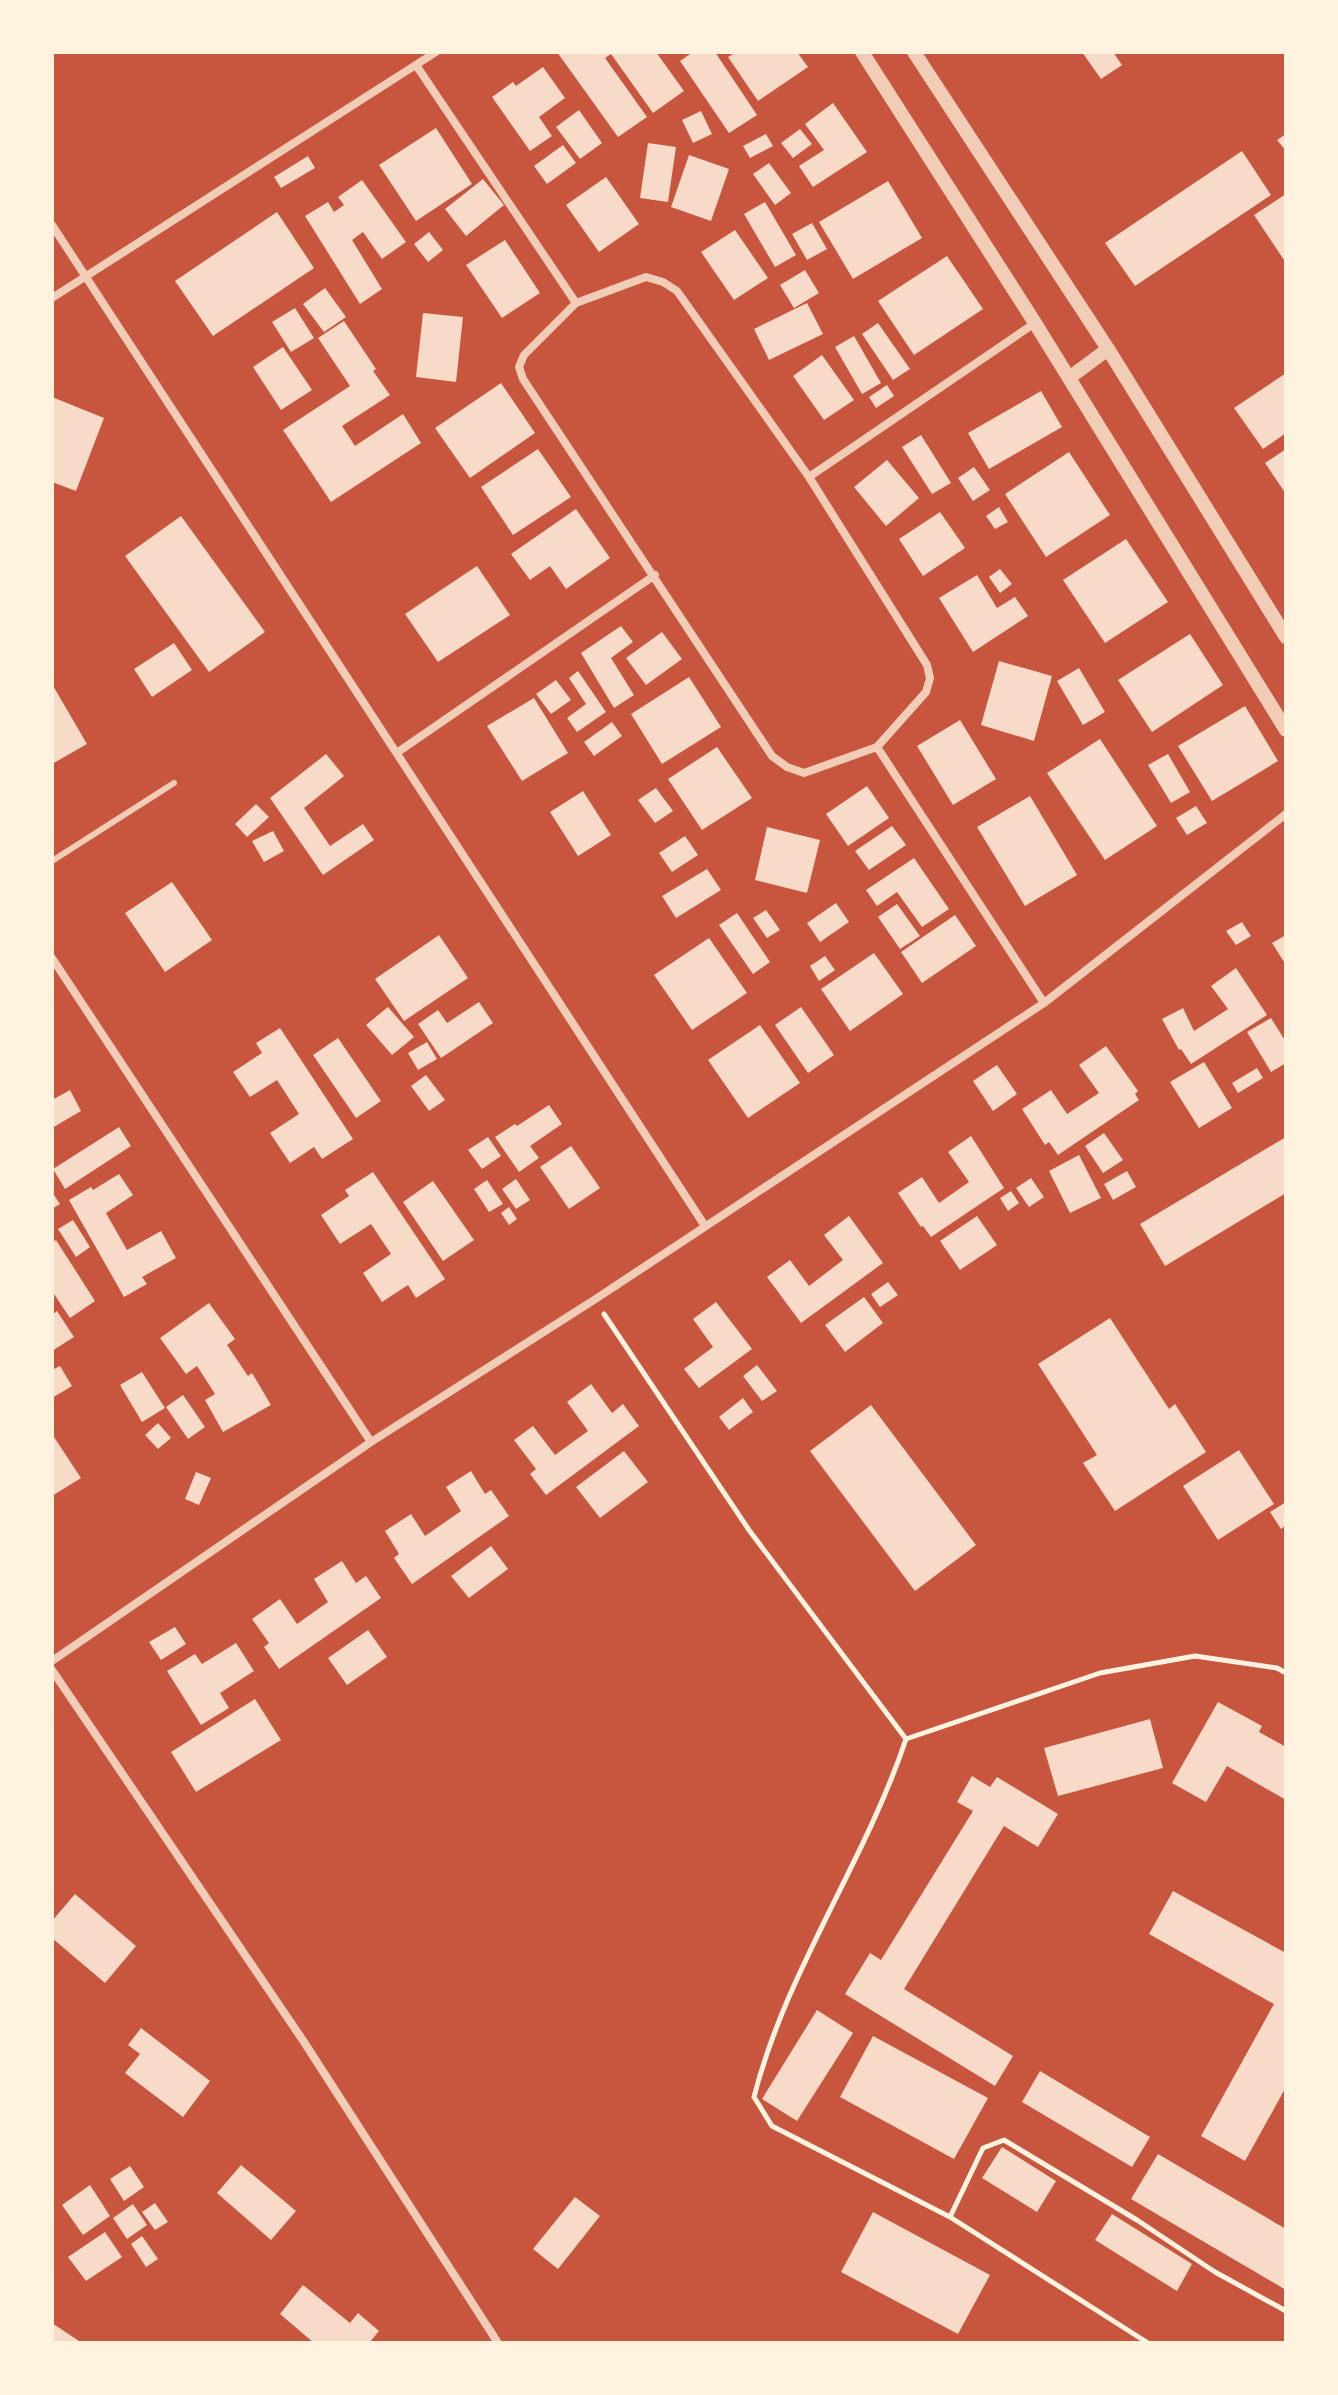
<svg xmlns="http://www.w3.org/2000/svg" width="1338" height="2395" font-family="Mulish,sans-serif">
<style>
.building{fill:#f7dbc8}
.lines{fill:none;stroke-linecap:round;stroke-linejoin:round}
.path{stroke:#fff3e0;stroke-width:5}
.service{stroke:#f1ccb7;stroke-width:6}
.minor{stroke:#f1ccb7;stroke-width:8}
.tertiary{stroke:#f1ccb7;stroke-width:14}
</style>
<rect width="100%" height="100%" fill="#c8553d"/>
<!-- building -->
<path class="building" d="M557 52H656L684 91 653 113 611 54 605 58 647 117 618 137Z
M693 52H715L757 115 729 133 680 61Z
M737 52H797L808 67 758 101 728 57Z
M1082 52H1113L1122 65 1101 79Z
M543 67 565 98 539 117 552 136 530 151 492 97 513 82 516 86Z
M833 103 867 152 813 187 799 166 824 150 805 124Z
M579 110 602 143 580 159 556 127Z
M701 111 712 134 693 143 682 120Z
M436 128 472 184 416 221 379 165Z
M800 129 812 144 793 158 781 143Z
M766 134 773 146 750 158 743 146Z
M1286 134V151L1277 140Z
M648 143 676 147 668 202 640 198Z
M563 145 576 163 547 184 534 166Z
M1242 151 1271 195 1135 286 1105 243Z
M689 155 729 169 711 221 671 207Z
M308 156 315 168 281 188 274 177Z
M769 163 791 193 775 205 753 174Z
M606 177 639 224 599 252 566 205Z
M483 179 504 205 466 236 445 209Z
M362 180 406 242 382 259 363 232 352 240 382 289 360 304 305 216 328 202 334 212 344 205 338 197Z
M888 181 922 238 853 279 819 222Z
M1286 194V263L1254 215Z
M765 202 796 255 775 267 744 214Z
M277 212 314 268 213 336 175 281Z
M812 223 827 249 807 260 792 234Z
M735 230 768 278 734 300 701 252Z
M429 232 443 250 428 262 414 244Z
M505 240 540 293 502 318 466 265Z
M947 256 983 309 914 355 878 301Z
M805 270 819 293 794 308 780 285Z
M325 288 346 317 324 332 303 304Z
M807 303 823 334 769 360 754 329Z
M295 308 314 338 291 352 272 322Z
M423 313 463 317 456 382 416 377Z
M344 321 376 369 373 371 390 395 342 426 355 446 403 414 421 443 331 502 283 430 350 386 318 338Z
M878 323 910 369 893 380 862 334Z
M854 336 881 383 862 394 835 347Z
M283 347 312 390 281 410 253 367Z
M822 355 854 400 824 420 793 376Z
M1286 373V433L1263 449 1234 408Z
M501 383 535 433 470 478 435 428Z
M887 385 894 396 876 408 869 397Z
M1041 391 1062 427 989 469 968 433Z
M52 397 104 418 76 491 52 482Z
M921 435 951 483 932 494 902 447Z
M538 449 571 497 513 535 481 487Z
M1286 449V494L1265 463Z
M1069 452 1110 515 1046 557 1005 494Z
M887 460 919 498 886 526 854 487Z
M974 467 990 490 973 501 958 478Z
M999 507 1008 522 995 529 986 516Z
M576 509 610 558 566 589 550 566 530 580 511 554Z
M940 512 965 548 923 576 899 539Z
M181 516 265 632 209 672 125 556Z
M1126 539 1168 602 1105 643 1063 580Z
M477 566 510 615 438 662 405 614Z
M1000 569 1012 584 1000 593 989 577Z
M977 575 997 608 1015 597 1028 616 973 652 939 598Z
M621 626 633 642 611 658 634 695 614 708 581 653Z
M662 632 682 659 646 685 626 658Z
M1190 634 1223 685 1152 732 1118 680Z
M174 643 192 670 152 697 134 669Z
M999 661 1052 676 1034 741 981 725Z
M1079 668 1105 712 1083 725 1057 681Z
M578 671 606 712 577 732 567 718 586 704 569 678Z
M689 677 721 727 662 764 631 714Z
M556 680 571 700 551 714 536 694Z
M52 684 87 744 52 764Z
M534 698 568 753 522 781 487 726Z
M1245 706 1278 761 1212 801 1178 746Z
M960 720 996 779 953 805 917 746Z
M612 722 622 736 594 756 584 742Z
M1100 739 1157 826 1105 860 1047 773Z
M717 747 752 798 702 830 668 779Z
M326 754 344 776 304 808 330 846 363 824 374 840 323 875 270 798Z
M1168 754 1190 792 1171 803 1148 765Z
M867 786 889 818 848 846 826 814Z
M656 788 673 811 655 823 638 800Z
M583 791 611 835 578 856 550 812Z
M1030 796 1077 875 1025 906 977 827Z
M256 804 269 817 247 837 235 824Z
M1196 806 1207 823 1187 835 1176 818Z
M892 826 906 845 869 870 855 851Z
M767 827 820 840 807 893 755 880Z
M273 831 284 851 264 862 252 841Z
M685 836 698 855 672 872 659 853Z
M914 858 949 909 922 927 897 892 877 906 866 890Z
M707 869 721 890 676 918 662 896Z
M172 882 212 940 165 972 125 913Z
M836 903 849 922 820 942 807 923Z
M897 904 920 936 900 949 878 917Z
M766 910 780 930 767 938 753 918Z
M737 913 770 962 753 974 719 925Z
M955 915 976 946 922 983 901 952Z
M1242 922 1251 936 1236 945 1226 931Z
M439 935 468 978 404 1021 375 979Z
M1286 935V965L1272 943Z
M709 938 747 993 692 1030 654 975Z
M874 953 903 994 850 1031 821 989Z
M825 956 835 970 819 981 810 966Z
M1236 968 1267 1015 1191 1064 1181 1049 1179 1050 1162 1019 1183 1008 1194 1031 1228 1009 1211 986Z
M479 1002 493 1023 441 1058 418 1024 438 1010 447 1023Z
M388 1007 414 1037 392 1055 366 1025Z
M801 1007 834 1055 808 1073 775 1025Z
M1271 1018 1286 1042V1063L1271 1072 1247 1032Z
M760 1025 800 1083 748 1118 708 1060Z
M280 1028 353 1139 322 1159 314 1147 290 1163 270 1133 299 1114 277 1080 250 1097 233 1072 262 1053 256 1043Z
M338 1038 381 1101 356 1118 313 1055Z
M427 1042 437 1059 418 1070 408 1053Z
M1106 1046 1138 1091 1135 1094 1139 1100 1058 1155 1049 1142 1045 1145 1022 1109 1051 1090 1067 1114 1099 1093 1079 1065Z
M1204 1062 1232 1108 1199 1128 1170 1082Z
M997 1065 1017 1094 993 1111 973 1081Z
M1257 1068 1263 1078 1238 1093 1232 1083Z
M426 1075 445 1100 429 1111 411 1086Z
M70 1090 81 1111 52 1128V1100Z
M549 1105 562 1124 530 1146 539 1158 519 1172 495 1137 515 1124 517 1126Z
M119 1127 131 1146 65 1189 53 1169Z
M1104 1133 1123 1160 1103 1173 1085 1146Z
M971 1136 1004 1188 931 1237 923 1226 921 1227 898 1193 922 1177 939 1203 969 1182 948 1152Z
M488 1137 501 1156 482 1169 468 1150Z
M1286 1137V1193L1165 1266 1140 1224Z
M571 1146 600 1188 569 1209 540 1167Z
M1079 1155 1101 1198 1070 1213 1049 1171Z
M1127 1171 1136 1187 1113 1200 1104 1184Z
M373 1172 445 1279 416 1298 408 1285 382 1302 363 1273 391 1254 371 1224 340 1244 321 1215 349 1196 345 1190Z
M119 1174 133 1195 106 1213 127 1250 161 1231 176 1258 142 1277 147 1284 124 1297 69 1200 91 1187 93 1190Z
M1031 1178 1044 1197 1029 1207 1016 1188Z
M516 1179 530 1200 516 1209 502 1189Z
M487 1180 503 1204 489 1212 474 1189Z
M433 1181 474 1240 443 1261 403 1202Z
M1011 1191 1019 1203 1008 1211 1000 1198Z
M52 1192 60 1204 52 1209Z
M509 1207 517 1219 509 1225 501 1213Z
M849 1216 883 1263 801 1323 767 1277 790 1260 809 1286 843 1260 824 1235Z
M977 1216 997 1245 960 1270 940 1241Z
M73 1220 90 1247 76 1257 58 1229Z
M56 1240 95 1301 70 1318 52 1291V1242Z
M888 1282 898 1295 880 1307 871 1294Z
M864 1297 883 1323 845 1352 825 1325Z
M716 1302 752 1349 699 1388 684 1369 713 1347 693 1319Z
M209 1303 235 1339 227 1345 248 1376 252 1373 271 1405 223 1432 205 1400 215 1394 197 1366 186 1374 160 1338Z
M57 1311 74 1337 52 1351V1315Z
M1110 1318 1169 1409 1175 1404 1206 1452 1115 1511 1083 1463 1097 1455 1038 1364Z
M757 1365 777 1391 762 1401 743 1376Z
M60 1366 72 1386 52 1398V1370Z
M142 1372 165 1408 142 1422 120 1385Z
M591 1384 612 1413 623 1404 639 1426 546 1495 530 1474 536 1469 514 1440 533 1426 555 1455 588 1431 567 1402Z
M183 1395 205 1427 188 1439 166 1407Z
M743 1398 753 1412 729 1430 719 1417Z
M871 1405 976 1545 915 1591 810 1451Z
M158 1423 171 1438 158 1449 145 1435Z
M52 1434 81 1478 52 1496Z
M1239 1450 1274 1504 1218 1540 1183 1486Z
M624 1451 648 1482 600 1518 576 1487Z
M471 1471 485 1494 491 1490 509 1516 412 1584 394 1558 399 1554 385 1531 411 1514 425 1536 461 1511 446 1487Z
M196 1472 211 1478 199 1505 185 1499Z
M1286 1502V1525L1281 1529 1270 1512Z
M491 1546 508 1569 469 1598 451 1576Z
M342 1561 356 1583 366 1576 381 1598 279 1669 264 1647 269 1643 252 1619 280 1599 297 1624 328 1602 314 1579Z
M175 1627 186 1644 161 1660 149 1642Z
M368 1630 387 1657 347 1685 328 1658Z
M236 1643 254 1671 220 1693 229 1708 201 1725 167 1671 195 1654 202 1664Z
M255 1699 281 1740 196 1792 171 1752Z
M1218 1702 1262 1726 1259 1732 1286 1747V1800L1227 1766 1206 1802 1172 1783Z
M1150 1719 1163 1768 1058 1796 1044 1748Z
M972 1776 990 1787 997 1777 1058 1814 1038 1847 1004 1826 904 1989 1013 2056 995 2086 845 1994 870 1953 881 1960 973 1811 957 1802Z
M1173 1891 1286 1953V2087L1245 2161 1201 2136 1274 2004 1149 1934Z
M75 1894 136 1946 105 1983 52 1938V1921Z
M817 2010 853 2033 797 2121 762 2099Z
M141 2028 210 2081 183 2117 125 2073 140 2054 128 2045Z
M873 2036 988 2098 954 2159 840 2097Z
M1040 2071 1150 2137 1132 2167 1022 2102Z
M1002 2147 1056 2181 1037 2212 982 2178Z
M1158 2154 1286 2229V2290L1131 2199Z
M241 2165 296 2211 271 2240 217 2193Z
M130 2166 144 2187 124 2201 110 2179Z
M90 2185 110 2216 83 2235 62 2205Z
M575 2197 600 2216 558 2269 533 2249Z
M155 2203 168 2222 155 2230 142 2212Z
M133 2204 147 2225 127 2239 113 2218Z
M873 2212 990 2275 958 2334 841 2272Z
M1112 2214 1192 2264 1177 2291 1095 2240Z
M105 2232 122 2257 86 2281 68 2257Z
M142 2236 158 2259 146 2267 131 2244Z
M303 2285 350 2323 358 2313 379 2331 369 2343H314L280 2314Z
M52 2323 82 2343H52Z"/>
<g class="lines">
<!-- path -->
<path class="path" d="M604 1314 749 1530 906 1739
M906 1739C865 1862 786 1971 754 2097L772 2126 950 2217 1148 2343
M906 1739 1100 1673 1195 1656 1277 1668 1286 1673
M950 2217 983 2148 1004 2140 1137 2220 1215 2272 1286 2311"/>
<!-- service -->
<path class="service" d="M52 861 174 783"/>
<!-- minor -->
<path class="minor" d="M416 65 576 303
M52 225 705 1226
M646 277 663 282 677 291 809 477 927 665 930 678 926 692 877 747 804 773 787 767 772 756 523 379 519 367 524 355 576 303Z
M52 298 436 52
M809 477 1035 323
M877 747 1044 1003
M398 752 655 575
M52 958 371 1442
M52 1661 371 1442 594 1300 1044 1003 1286 814
M52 1670 304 2042 498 2343"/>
<!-- tertiary -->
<path class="tertiary" d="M862 52 1035 323 1286 730
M914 52 1108 349 1286 637
M1069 378 1108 349"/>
</g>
<!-- border -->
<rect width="1338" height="2395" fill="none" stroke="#fff3e0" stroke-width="108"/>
</svg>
